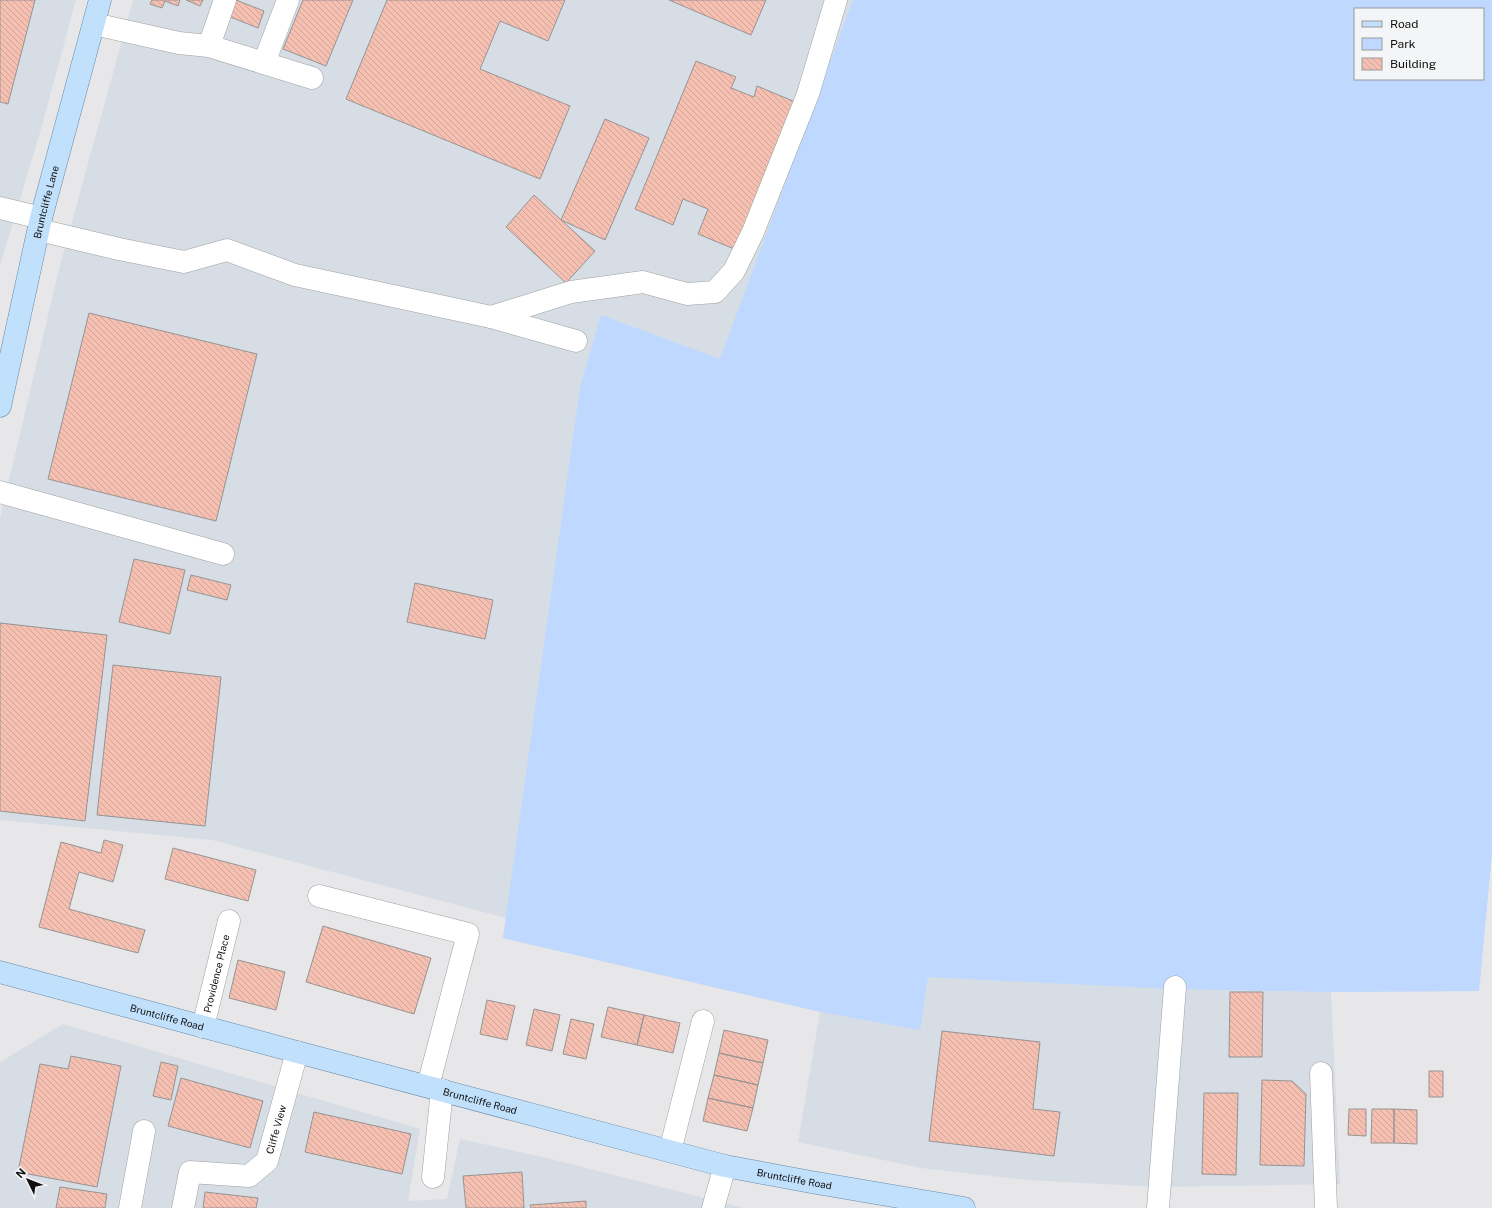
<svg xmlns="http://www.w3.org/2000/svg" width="1492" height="1208" font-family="'Public Sans',sans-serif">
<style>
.built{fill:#d7dde4;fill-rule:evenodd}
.green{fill:#bed8ff;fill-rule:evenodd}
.building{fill:url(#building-back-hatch);stroke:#959494}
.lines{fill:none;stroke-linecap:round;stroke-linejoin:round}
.minor-casing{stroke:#9fa0a1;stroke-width:23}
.major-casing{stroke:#688aa8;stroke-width:23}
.minor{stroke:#fff;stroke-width:22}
.major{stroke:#c1e0fc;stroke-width:22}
.labels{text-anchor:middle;stroke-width:3.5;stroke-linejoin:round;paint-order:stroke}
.street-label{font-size:10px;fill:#0f0f0f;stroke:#f4f5f6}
</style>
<defs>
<pattern id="building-back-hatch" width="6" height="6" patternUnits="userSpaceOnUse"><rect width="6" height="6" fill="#f5c0b2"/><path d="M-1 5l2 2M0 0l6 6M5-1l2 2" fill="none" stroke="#d1a498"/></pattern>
</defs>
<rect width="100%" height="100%" fill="#e7e7e9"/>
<!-- built -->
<path class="built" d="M0 0H76L41 129 0 266Z
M133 0H1492V852L1479 991 1331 992 1340 1184 1159 1187 1026 1180 921 1168 798 1142 820 1012 503 938 506 918 212 840 0 820V518L59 269ZM1355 9H1483V79H1355Z
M63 1024 420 1129 408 1201 447 1199 460 1139 543 1157 744 1208H0V1062Z"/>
<!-- green -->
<path class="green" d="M853 0H1492V852L1479 991 1331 992 1172 989 928 977 920 1030 821 1012 503 938 580 387 601 315 720 359ZM1355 9H1483V79H1355Z"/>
<!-- building -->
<path class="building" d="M0 0H35L8 104 0 102Z
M152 0H180L178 6 165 1 162 8 150 4Z
M186 0H203L200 6Z
M236 0 264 11 258 28 228 16Z
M303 0H353L326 66 283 49Z
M387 0H565L548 41 500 21 480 69 570 106 540 179 346 99Z
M669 0H766L751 35Z
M696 61 736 77 731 88 754 97 757 86 800 104 739 251 698 234 708 209 683 199 673 225 635 209Z
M605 119 649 138 605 240 561 220Z
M534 195 595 251 566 283 506 227Z
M89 313 257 354 216 521 48 479Z
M134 559 185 570 170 634 119 622Z
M191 575 231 585 227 600 187 590Z
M415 583 493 600 485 639 407 622Z
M0 623 107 635 85 821 0 811Z
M113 665 221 677 205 826 97 815Z
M104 840 123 845 113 882 79 872 69 909 145 930 138 953 39 927 61 842 101 853Z
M173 848 256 870 248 901 165 879Z
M323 926 431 958 414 1014 306 982Z
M238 960 285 972 276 1010 229 998Z
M1230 992H1263L1262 1057H1229Z
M487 1000 515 1006 507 1040 480 1034Z
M608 1007 644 1015 637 1045 601 1037Z
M534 1009 560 1015 552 1051 526 1045Z
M644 1015 680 1023 673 1053 637 1045Z
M571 1019 594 1024 586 1059 563 1054Z
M724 1030 768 1040 763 1063 719 1053Z
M942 1031 1040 1042 1033 1109 1060 1112 1054 1156 929 1141Z
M719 1053 763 1063 758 1085 714 1075Z
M71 1056 121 1066 97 1187 18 1172 40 1064 68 1069Z
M161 1062 178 1066 171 1100 153 1096Z
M1429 1071H1443V1097H1429Z
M714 1075 758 1085 753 1108 708 1098Z
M181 1078 263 1101 250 1148 168 1126Z
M1262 1080 1292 1081 1306 1094 1304 1166 1260 1165Z
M1204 1093H1238L1236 1175 1202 1174Z
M708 1098 753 1108 747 1131 703 1121Z
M1349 1109H1366V1136L1348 1135Z
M1372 1109H1394V1143H1371Z
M1394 1109 1417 1110V1144L1394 1143Z
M314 1112 411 1134 402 1174 305 1152Z
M522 1172 524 1208H466L463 1176Z
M60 1187 107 1194 105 1208H56Z
M205 1192 258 1198 256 1208H203Z
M586 1201V1208H531L530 1205Z"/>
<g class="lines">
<!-- minor casing -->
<g class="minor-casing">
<g id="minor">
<path d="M94 24 179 43 209 46 225 0"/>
<path d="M209 46 312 78"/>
<path d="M264 63 288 0"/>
<path d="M0 208 41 218"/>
<path d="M39 230 119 249 184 262 227 250 295 275 491 317 576 341"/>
<path d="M491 317 571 292 643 282 687 294 715 292 734 271 753 232 808 94 836 0"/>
<path d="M0 492 223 554"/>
<path d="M319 896 468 934 428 1086"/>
<path id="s1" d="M203 1027 229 921"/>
<path d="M1321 1073 1326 1208"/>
<path d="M670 1151 703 1021"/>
<path d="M433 1177 442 1090"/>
<path d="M130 1208 144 1131"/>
<path id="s2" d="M183 1208 190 1172 249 1176 267 1161 297 1052"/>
<path d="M713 1208 725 1166"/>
<path d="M1158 1208 1175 987"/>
</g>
</g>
<!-- major casing -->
<g class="major-casing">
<g id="major">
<path id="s3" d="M0 406 41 218 100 0"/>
<path id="s4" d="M0 972 297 1052 725 1166 811 1182 964 1208"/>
</g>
</g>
<!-- minor -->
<use href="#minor" class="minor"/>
<!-- major -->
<use href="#major" class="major"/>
</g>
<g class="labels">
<!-- street labels -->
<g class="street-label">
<text dy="4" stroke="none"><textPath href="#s3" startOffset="209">Bruntcliffe Lane</textPath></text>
<text dy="4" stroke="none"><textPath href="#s1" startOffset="55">Providence Place</textPath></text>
<text dy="4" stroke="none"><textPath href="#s4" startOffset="173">Bruntcliffe Road</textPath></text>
<text dy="4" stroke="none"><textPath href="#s4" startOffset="497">Bruntcliffe Road</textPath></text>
<text dy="4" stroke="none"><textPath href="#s2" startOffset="152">Cliffe View</textPath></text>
<text dy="4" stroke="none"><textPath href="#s4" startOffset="821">Bruntcliffe Road</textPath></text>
</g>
</g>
<!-- legend -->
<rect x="1354" y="8" width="130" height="72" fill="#f4f5f6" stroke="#98999a"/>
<rect x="1362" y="21" width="20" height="6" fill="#c1e0fc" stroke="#98999a"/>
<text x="1390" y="28" font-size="12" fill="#0f0f0f">Road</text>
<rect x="1362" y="38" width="20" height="12" fill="#bed8ff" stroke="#98999a"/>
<text x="1390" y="48" font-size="12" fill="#0f0f0f">Park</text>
<rect x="1362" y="58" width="20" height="12" fill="url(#building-back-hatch)" stroke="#98999a"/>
<text x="1390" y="68" font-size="12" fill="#0f0f0f">Building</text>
<!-- north arrow -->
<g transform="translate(28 1180) rotate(313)" stroke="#f4f5f6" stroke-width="3" paint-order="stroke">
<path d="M0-3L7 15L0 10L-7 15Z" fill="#0f0f0f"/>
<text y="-6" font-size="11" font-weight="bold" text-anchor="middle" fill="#0f0f0f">N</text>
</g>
</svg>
